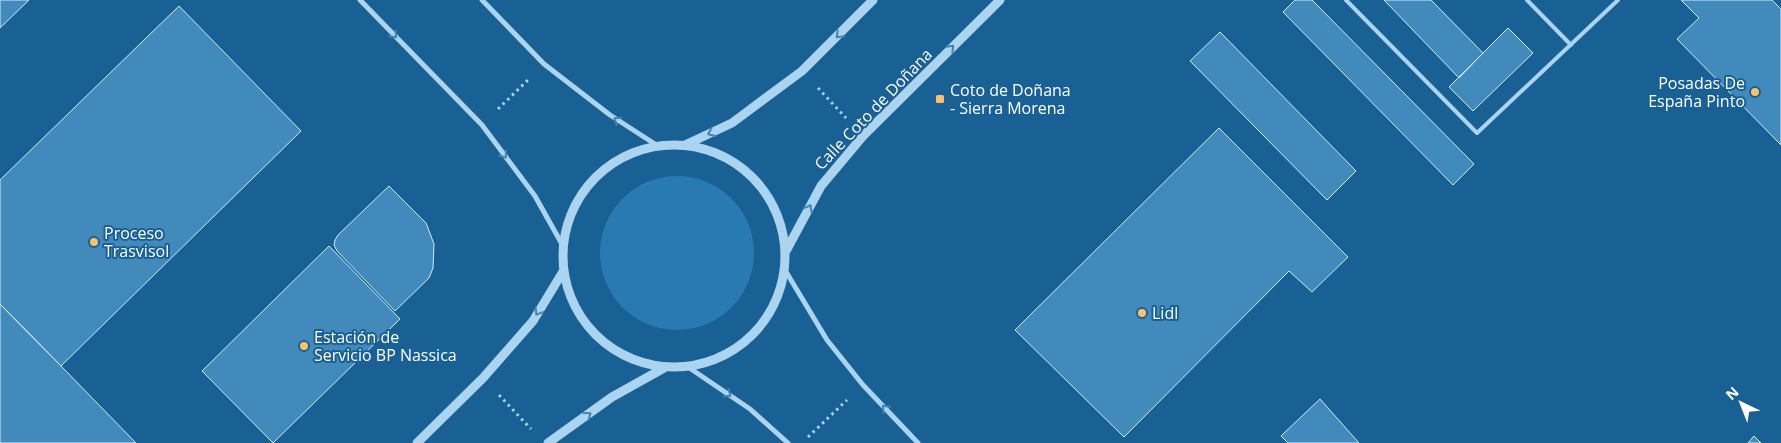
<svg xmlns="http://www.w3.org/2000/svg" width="1781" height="443" font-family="'Open Sans',sans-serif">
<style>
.green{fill:#2979b2}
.building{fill:#4289bc;stroke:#d2eafb}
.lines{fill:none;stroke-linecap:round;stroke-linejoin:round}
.path{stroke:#abd4f0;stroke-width:3;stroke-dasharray:2.5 4;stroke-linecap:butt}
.service{stroke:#abd4f0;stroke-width:4}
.minor{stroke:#abd4f0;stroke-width:5}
.tertiary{stroke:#abd4f0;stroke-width:9}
.oneway{stroke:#4583b0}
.poi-dot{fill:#ffc06a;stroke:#196095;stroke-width:2}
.labels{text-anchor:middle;stroke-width:4;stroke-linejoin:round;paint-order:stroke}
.poi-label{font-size:16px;fill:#fff;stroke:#196095;text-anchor:start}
.street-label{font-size:16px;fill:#fff;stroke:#196095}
</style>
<rect width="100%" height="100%" fill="#196095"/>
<!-- green -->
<path class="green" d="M600 253a77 77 0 1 1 154 0a77 77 0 1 1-154 0Z"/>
<!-- building -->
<path class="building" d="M0 0H29L0 28Z
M1295 0H1312L1474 164 1453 185 1283 12Z
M1384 0H1431L1483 53 1459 78Z
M1681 0H1772L1781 9V145L1677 39 1699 18Z
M179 6 301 131 61 366 0 304V180Z
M1508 28 1533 53 1473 111 1449 87Z
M1220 32 1356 171 1327 200 1190 61Z
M1219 128 1348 257 1312 292 1289 271 1124 437 1015 330Z
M389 186 426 223 434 244 433 268 429 278 395 311 337 251 334 245 335 240 338 235Z
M329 246 400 319 273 443 202 371Z
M0 304 61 366 136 443H0Z
M1320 399 1359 443H1288L1281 436Z
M1754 436 1761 443H1748Z"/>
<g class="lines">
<!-- path -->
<path class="path" d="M818 88 846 118
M498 109 529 79
M499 395 531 429
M808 437 847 400"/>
<!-- service -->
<path class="service" d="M1346 0 1477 133 1618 0
M1527 0 1571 45"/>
<!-- minor -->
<path class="minor" d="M360 0 482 125 535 196 563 246
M482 0 544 64 610 115 658 146
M785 270 827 340 863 385 918 443
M688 367 750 409 788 443"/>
<!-- tertiary -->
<path class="tertiary" d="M685 145 732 123 802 71 873 0
M563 256a111 111 0 1 1 222 0a111 111 0 1 1-222 0Z
M786 251 821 186 863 136 1000 0
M417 443 483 378 533 321 564 270
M548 443 612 397 664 368"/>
</g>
<!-- one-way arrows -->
<defs><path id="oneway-chevron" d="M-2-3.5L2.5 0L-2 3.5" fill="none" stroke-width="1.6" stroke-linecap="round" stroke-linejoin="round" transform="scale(1.25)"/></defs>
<g class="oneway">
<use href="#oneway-chevron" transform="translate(394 35) rotate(46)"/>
<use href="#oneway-chevron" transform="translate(839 35) rotate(135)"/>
<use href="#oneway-chevron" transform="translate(951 48) rotate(-45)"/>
<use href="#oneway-chevron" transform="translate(617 120) rotate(-147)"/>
<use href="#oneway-chevron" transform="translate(711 133) rotate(155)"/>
<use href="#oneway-chevron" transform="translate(504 155) rotate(53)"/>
<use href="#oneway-chevron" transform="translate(809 208) rotate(-62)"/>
<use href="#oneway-chevron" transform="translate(538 312) rotate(121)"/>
<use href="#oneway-chevron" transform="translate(728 394) rotate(34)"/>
<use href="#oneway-chevron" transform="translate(885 408) rotate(-134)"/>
<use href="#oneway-chevron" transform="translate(588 415) rotate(-36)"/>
</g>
<!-- markers -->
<g class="poi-dot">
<circle cx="1755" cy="92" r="5"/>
<rect x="935" y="94" width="10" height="10" rx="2.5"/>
<circle cx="94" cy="242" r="5"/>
<circle cx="1142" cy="313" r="5"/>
<circle cx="304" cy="346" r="5"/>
</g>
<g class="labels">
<!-- poi labels -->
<g class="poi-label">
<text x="1745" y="89" text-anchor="end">Posadas De<tspan x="1745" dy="18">España Pinto</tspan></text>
<text x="950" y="96">Coto de Doñana<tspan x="950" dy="18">- Sierra Morena</tspan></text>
<text x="104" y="239">Proceso<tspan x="104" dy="18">Trasvisol</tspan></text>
<text x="1152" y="319">Lidl</text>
<text x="314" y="343">Estación de<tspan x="314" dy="18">Servicio BP Nassica</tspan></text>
</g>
<!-- street labels -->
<g class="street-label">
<text transform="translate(873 109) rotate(-46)" y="6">Calle Coto de Doñana</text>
</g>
</g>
<!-- north arrow -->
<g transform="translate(1741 403) rotate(317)" stroke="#196095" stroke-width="4" paint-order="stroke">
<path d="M0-4L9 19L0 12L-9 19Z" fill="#ffffff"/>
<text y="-8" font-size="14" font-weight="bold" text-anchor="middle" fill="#ffffff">N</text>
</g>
</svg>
